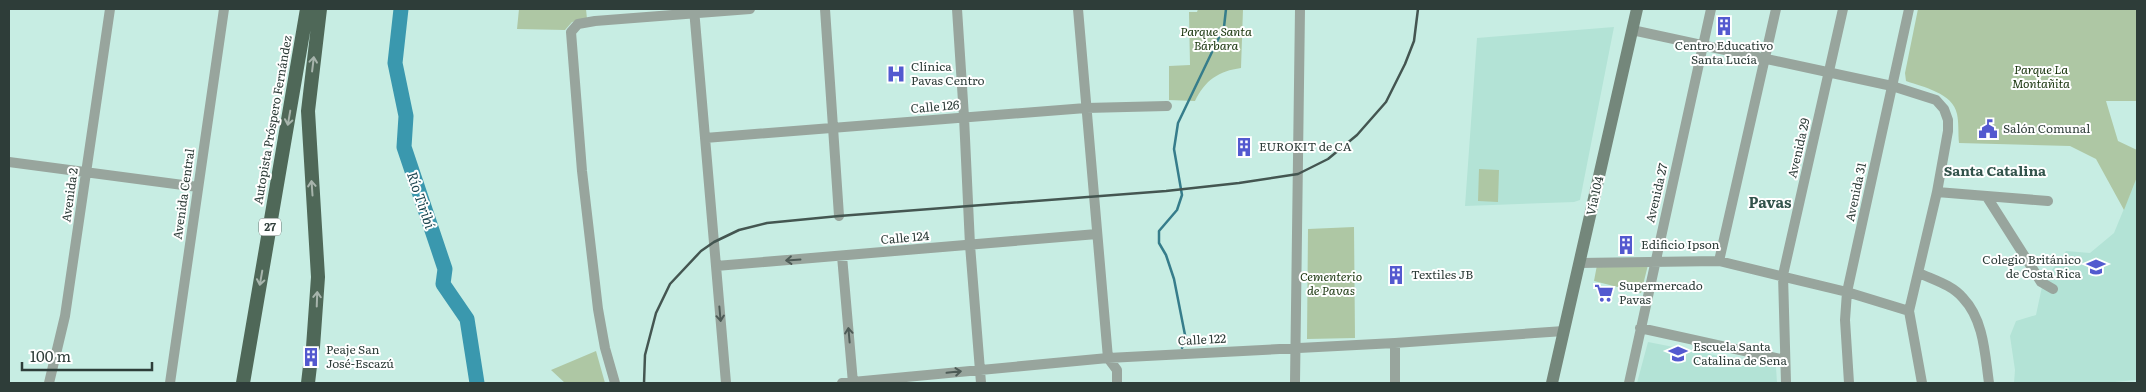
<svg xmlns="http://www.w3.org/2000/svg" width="2146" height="392" font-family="Literata,serif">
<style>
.built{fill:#b3e3d6}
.green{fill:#aec7a4}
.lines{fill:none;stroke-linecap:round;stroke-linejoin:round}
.stream{stroke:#367d8b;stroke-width:2.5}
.river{stroke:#3a98ae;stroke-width:15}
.trunk-tunnel{stroke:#a8cac1;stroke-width:14;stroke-dasharray:14 7;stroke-linecap:butt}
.minor{stroke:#98a59d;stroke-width:10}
.secondary{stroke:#74877b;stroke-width:12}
.trunk{stroke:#4f6858;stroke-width:14}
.rail{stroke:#445651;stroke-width:2.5}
.oneway{stroke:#a7b4ac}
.oneway2{stroke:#4e5c57}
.labels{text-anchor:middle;stroke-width:4;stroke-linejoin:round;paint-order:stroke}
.shield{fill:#fff;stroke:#6d7774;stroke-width:1}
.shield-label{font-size:11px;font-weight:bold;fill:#2e3d39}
.park-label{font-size:12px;font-style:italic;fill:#18340c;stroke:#fff}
.poi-label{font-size:12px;fill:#2e3d39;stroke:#fff;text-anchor:start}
.street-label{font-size:12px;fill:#2e3d39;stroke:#fff}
.neighbourhood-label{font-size:14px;font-weight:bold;fill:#32534b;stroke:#fff}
.water-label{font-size:14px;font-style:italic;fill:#1d4650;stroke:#fff}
.quarter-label{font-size:15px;font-weight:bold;fill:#32534b;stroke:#fff}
</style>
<rect width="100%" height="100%" fill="#c7ede3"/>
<!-- built -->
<path class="built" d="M1614 27 1580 200 1574 202 1465 206 1477 38Z
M2137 177V380L2103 383H2014L2015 370 2010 336 2016 321 2036 315 2043 282 2066 251 2090 253 2114 233Z
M1648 342 1776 367 1777 383H1637Z"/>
<!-- green -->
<path class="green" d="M519 9H586L587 19 572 22 565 30 517 29Z
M1198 9H1243L1241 68C1219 71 1205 80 1195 101L1169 100V66L1190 65 1189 12H1197Z
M1918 9H2137V101H2106L2118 141 2137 150V177L2124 210 2096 159 2070 146 1959 143C1958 134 1959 123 1957 114 1953 93 1923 87 1906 81L1905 73Z
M1479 169 1499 170 1498 202 1478 201Z
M1354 227 1355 338 1307 339 1308 229Z
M1597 265H1648L1641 293 1594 281Z
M596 351 605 383H565L551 370Z"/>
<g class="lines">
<!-- stream -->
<path class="stream" d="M1182 348 1186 340 1174 279 1166 255 1159 243V231L1177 210 1182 195 1174 149 1178 123 1224 27 1226 9"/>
<!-- river -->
<path class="river" d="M401 9 395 63 406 116 404 147 445 269 443 284 467 319 477 383"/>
<!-- trunk-tunnel -->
<path class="trunk-tunnel" d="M310 366 313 347"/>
<!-- minor -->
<path class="minor" d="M694 9 726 383
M825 9 839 216
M957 9 964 117 970 245 981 383
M1078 9 1108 358 1117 370V383
M1632 30 1892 86 1936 100 1944 109 1948 120V131L1937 192 1909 311 1922 383
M705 138 1086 108 1167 106
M9 162 198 187
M1937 192 2048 201
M1987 197 2041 282 2053 289
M842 256 853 383
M1719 261 1776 9
M1579 263 1719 261 1847 292 1909 311
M716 266 1097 234
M1919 273C1934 280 1952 285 1963 298 1984 320 1985 355 1989 383
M1640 328 1785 360
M1395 343V383
M49 383 65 316 110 9
M170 383 224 9
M615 383 605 348 598 309 582 171 571 32 578 24 595 21 750 9
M842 383 1108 358 1395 343 1564 331
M1295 383 1300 9
M1629 383 1711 9
M1786 383 1783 275 1843 9
M1849 383 1845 320 1847 292 1909 9"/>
<!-- secondary -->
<path class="secondary" d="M1552 383 1637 9"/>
<!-- trunk -->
<path class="trunk" d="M313 347 318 277 308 111 320 9
M243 383 307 9
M308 383 310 366"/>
<!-- rail -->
<path class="rail" d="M644 383 645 355 656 313 670 284 701 251 714 242 739 230 767 223 839 216 1166 191 1239 183 1298 174 1328 159 1357 135 1386 102 1405 64 1414 41 1418 9"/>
</g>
<!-- one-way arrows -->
<defs><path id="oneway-shaft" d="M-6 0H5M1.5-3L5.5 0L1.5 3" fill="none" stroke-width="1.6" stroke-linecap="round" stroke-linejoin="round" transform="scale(1.25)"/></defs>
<g class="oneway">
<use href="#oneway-shaft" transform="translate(313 64) rotate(-83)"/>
<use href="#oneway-shaft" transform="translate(289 118) rotate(100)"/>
<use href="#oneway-shaft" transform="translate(312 188) rotate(-94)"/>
<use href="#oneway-shaft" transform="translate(261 278) rotate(100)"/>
<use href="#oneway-shaft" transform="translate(317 299) rotate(-88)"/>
</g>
<g class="oneway2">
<use href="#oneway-shaft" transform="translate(793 260) rotate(176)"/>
<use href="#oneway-shaft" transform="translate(720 314) rotate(85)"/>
<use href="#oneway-shaft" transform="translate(849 335) rotate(-95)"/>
<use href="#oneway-shaft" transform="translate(954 372) rotate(-6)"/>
</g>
<!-- icons -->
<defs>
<g id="building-bare" transform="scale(1.5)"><path d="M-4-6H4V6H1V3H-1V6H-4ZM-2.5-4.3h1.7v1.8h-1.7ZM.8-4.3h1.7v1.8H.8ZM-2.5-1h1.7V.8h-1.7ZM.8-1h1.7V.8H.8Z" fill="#5359cf" stroke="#fff" stroke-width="2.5" paint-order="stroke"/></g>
<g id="hospital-bare" transform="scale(1.5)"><path d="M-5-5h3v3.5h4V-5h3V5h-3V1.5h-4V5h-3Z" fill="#5359cf" stroke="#fff" stroke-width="2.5" paint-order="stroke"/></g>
<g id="civic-bare" transform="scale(1.5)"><path d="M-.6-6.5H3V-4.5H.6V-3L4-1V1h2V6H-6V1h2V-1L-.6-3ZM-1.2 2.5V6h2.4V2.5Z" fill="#5359cf" stroke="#fff" stroke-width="2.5" paint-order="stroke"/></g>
<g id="school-bare" transform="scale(1.5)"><path d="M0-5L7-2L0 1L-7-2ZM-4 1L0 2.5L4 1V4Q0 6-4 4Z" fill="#5359cf" stroke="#fff" stroke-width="2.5" paint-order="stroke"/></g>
<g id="supermarket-bare" transform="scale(1.5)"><path d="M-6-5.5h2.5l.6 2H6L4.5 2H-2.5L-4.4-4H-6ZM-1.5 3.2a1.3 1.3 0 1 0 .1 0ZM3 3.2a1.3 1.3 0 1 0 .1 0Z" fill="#5359cf" stroke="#fff" stroke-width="2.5" paint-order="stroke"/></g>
</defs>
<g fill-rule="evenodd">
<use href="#building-bare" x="1724" y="26"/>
<use href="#hospital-bare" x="896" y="74"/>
<use href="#civic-bare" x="1988" y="129"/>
<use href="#building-bare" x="1244" y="147"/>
<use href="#building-bare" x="1626" y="245"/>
<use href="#school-bare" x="2096" y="267"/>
<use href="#building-bare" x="1396" y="275"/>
<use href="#supermarket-bare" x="1604" y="293"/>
<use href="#school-bare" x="1678" y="354"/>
<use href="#building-bare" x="311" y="357"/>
</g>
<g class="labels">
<!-- shield labels -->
<rect class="shield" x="259" y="218.5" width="22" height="17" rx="4"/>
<g class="shield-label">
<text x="270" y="231">27</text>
</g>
<!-- park labels -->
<g class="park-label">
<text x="1216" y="36">Parque Santa<tspan x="1216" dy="14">Bárbara</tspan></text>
<text x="2041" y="74">Parque La<tspan x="2041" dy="14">Montañita</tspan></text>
<text x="1331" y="281">Cementerio<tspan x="1331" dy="14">de Pavas</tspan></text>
</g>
<!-- poi labels -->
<g class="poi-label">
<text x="1724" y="50" text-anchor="middle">Centro Educativo<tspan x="1724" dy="14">Santa Lucía</tspan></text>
<text x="911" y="71">Clínica<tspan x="911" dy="14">Pavas Centro</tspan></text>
<text x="2003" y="133">Salón Comunal</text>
<text x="1259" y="151">EUROKIT de CA</text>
<text x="1641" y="249">Edificio Ipson</text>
<text x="2081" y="264" text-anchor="end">Colegio Británico<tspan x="2081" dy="14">de Costa Rica</tspan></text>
<text x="1411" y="279">Textiles JB</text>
<text x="1619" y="290">Supermercado<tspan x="1619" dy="14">Pavas</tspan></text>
<text x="1693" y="351">Escuela Santa<tspan x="1693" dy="14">Catalina de Sena</tspan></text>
<text x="326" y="354">Peaje San<tspan x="326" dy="14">José-Escazú</tspan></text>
</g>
<!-- street labels -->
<g class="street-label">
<text transform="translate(935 107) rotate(-5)" y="4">Calle 126</text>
<text transform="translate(273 120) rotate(-80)" y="4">Autopista Próspero Fernández</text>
<text transform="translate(1799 148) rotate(-77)" y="4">Avenida 29</text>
<text transform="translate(1856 192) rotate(-78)" y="4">Avenida 31</text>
<text transform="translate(1657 193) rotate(-77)" y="4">Avenida 27</text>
<text transform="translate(184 194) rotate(-82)" y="4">Avenida Central</text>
<text transform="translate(70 195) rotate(-82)" y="4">Avenida 2</text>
<text transform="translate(1595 196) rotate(-77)" y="4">Vía 104</text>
<text transform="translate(905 238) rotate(-5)" y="4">Calle 124</text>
<text transform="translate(1202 340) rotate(-3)" y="4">Calle 122</text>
</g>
<!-- neighbourhood labels -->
<g class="neighbourhood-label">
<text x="1995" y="176">Santa Catalina</text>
</g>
<!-- water labels -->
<g class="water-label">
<text transform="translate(421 200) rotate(71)" y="5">Río Tiribí</text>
</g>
<!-- quarter labels -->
<g class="quarter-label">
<text x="1770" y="208">Pavas</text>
</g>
</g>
<!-- border -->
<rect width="2146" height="392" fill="none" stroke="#2e3d39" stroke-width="20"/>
<!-- scale -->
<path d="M22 362v8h130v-8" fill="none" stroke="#2e3d39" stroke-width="2.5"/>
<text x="30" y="362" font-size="15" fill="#2e3d39" stroke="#ffffff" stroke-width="4" paint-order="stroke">100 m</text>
</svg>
